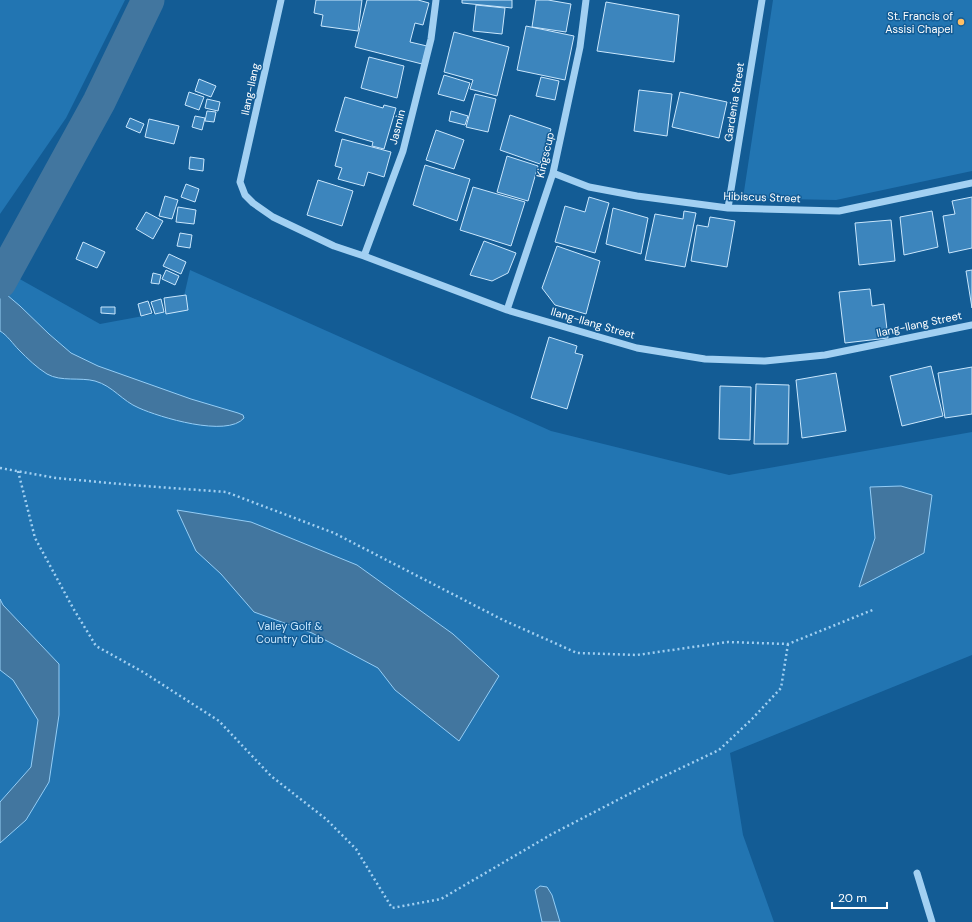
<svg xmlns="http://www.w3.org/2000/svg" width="972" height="922" font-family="'DM Sans',sans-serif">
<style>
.green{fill:#2275b2}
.water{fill:#42769f;stroke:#94cdf6}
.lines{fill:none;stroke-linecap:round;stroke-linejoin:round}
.river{stroke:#42769f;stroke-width:33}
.building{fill:#3c85bd;stroke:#cae7fd}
.path{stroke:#a2d0f2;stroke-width:2.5;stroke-dasharray:2 3;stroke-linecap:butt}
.minor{stroke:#a2d0f2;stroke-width:7}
.poi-dot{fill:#ffbf64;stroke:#135c95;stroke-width:1.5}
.labels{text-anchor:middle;stroke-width:3;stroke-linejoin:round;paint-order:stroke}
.poi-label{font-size:11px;fill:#fff;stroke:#135c95;text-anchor:end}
.street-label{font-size:11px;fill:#fff;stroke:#135c95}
.park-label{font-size:11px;fill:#cae7fd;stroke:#135c95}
</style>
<rect width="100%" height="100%" fill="#135c95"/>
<!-- green -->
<path class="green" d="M0 0H125L66 118 0 214Z
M773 0H972V171L836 200 743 198Z
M0 268 100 324 181 309 190 270 551 431 729 475 972 432V655L730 753 743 835 774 922H0Z"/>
<!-- water -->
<path class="water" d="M0 289 20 306 49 334 71 353 98 366 191 399 238 413 243 415 244 418C227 438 159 417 139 408 122 401 113 386 95 381 80 377 61 382 47 374 36 367 28 359 19 350 13 344 7 335 0 331Z
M901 486 932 495 924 553 859 587 875 538 870 487Z
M177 510 251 522 357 565 453 634 499 676 459 741 395 690 378 668 312 633 254 612 221 574 196 551Z
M0 599 3 605 59 664V715L49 782 26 820 0 843V802L31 767 38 720 13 680 0 670Z
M540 886 547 887 552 895 560 922H542L535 890Z"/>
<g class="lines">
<!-- river -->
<path class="river" d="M0 282 99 102 148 0"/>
</g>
<!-- building -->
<path class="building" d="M316 0H362L358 31 321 26 323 15 314 13Z
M367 0H418L429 3 423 25 415 23 410 42 427 46 422 64 355 47Z
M462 0H512V8L462 3Z
M536 0H548L571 4 566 32 532 27Z
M606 2 679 15 674 62 597 51Z
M476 5 505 8 502 34 473 31Z
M526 26 574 36 565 80 517 70Z
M454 32 509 47 497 96 470 89 473 80 444 72Z
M369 57 404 66 397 98 361 88Z
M444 75 470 83 464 101 438 94Z
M541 77 559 81 555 100 536 96Z
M199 79 216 86 211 97 195 91Z
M639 90 672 94 667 136 634 131Z
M189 92 204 97 199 110 185 105Z
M680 92 727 102 719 138 672 127Z
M475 94 496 99 488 132 466 127Z
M345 97 383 108 384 105 396 108 384 149 372 146 373 142 335 131Z
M207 99 220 102 218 111 205 108Z
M207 111 216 112 214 122 205 121Z
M451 111 468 116 465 125 449 121Z
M510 115 551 129 540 164 500 150Z
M195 116 205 118 202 130 192 127Z
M130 118 144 124 140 133 126 127Z
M149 119 179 126 174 144 145 137Z
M436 130 464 140 454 169 426 160Z
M342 139 391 152 384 177 368 172 364 186 338 179 342 168 335 166Z
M507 156 538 166 528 201 497 192Z
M190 157 204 159 203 171 189 169Z
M425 165 470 179 457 221 413 205Z
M318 180 353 191 342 226 307 215Z
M186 184 199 189 195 202 181 197Z
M473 187 525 202 511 246 460 230Z
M165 196 178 200 172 219 159 216Z
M589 197 609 203 595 253 555 242 565 206 585 212Z
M972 197V248L949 253 943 216 955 214 952 201Z
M178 207 196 210 194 224 176 222Z
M613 208 648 218 641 254 606 244Z
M684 211 696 213 685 267 645 260 655 214 683 219Z
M932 211 938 247 904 255 900 217Z
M146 212 163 221 153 239 136 229Z
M710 217 735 221 727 267 691 261 697 225 708 227Z
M891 220 895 261 859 265 855 223Z
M180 233 192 235 190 248 177 246Z
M484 241 516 253 508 273 492 281 470 275Z
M83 242 105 252 97 268 76 259Z
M557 246 600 261 586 314 555 305 542 288Z
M169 254 186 262 181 274 163 266Z
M166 270 179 276 175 285 162 279Z
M972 270V308L966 271Z
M153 273 161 275 159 284 151 283Z
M870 289 872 306 884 304 888 338 845 343 839 292Z
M186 295 188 310 166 314 164 298Z
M161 299 164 312 155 314 151 302Z
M148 301 152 313 141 316 138 304Z
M101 307H115V314L101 313Z
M549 337 577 346 575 353 583 355 567 409 531 398Z
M931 366 943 416 902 426 890 376Z
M972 367V414L945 418 938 373Z
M836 373 846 431 802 438 796 380Z
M756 384 789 385 788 444H754Z
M720 386 751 387 750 440 719 439Z"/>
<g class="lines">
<!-- path -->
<path class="path" d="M0 468 56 478 131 485 226 492 334 533 503 620 577 653 637 655 728 642 788 644 875 609
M18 471 35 538 73 608 96 646 143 672 219 721 271 776 326 819 356 849 392 908 441 899 552 834 658 779 719 750 752 719 781 688 788 644"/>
<!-- minor -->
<path class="minor" d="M281 0 240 182 245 195 253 203 273 217 334 246 364 256 507 310 637 348 705 359 765 361 825 355 972 325
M553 173 589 187 637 196 728 208 839 211 972 183
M728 208 762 0
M364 256 403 151 431 39 436 0
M507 310 553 173 580 47 586 0
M917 873 932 922"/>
</g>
<!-- markers -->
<circle class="poi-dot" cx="961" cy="22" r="4"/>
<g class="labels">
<!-- poi labels -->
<g class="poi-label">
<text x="953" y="20">St. Francis of<tspan x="953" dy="13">Assisi Chapel</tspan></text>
</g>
<!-- street labels -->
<g class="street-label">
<text transform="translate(250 89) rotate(-78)" y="4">Ilang-Ilang</text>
<text transform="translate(734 102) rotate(-81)" y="4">Gardenia Street</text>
<text transform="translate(397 127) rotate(-76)" y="4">Jasmin</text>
<text transform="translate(545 155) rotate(-77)" y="4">Kingscup</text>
<text transform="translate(762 197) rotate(2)" y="4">Hibiscus Street</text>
<text transform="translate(593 323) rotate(16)" y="4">Ilang-Ilang Street</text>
<text transform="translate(919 324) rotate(-12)" y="4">Ilang-Ilang Street</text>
</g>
<!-- park labels -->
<g class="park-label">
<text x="290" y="630">Valley Golf &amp;<tspan x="290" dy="13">Country Club</tspan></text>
</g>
</g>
<!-- scale -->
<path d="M832 902v6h55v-6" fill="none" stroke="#ffffff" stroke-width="2"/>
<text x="838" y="902" font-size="12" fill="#ffffff" stroke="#135c95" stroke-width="3" paint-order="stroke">20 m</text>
</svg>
